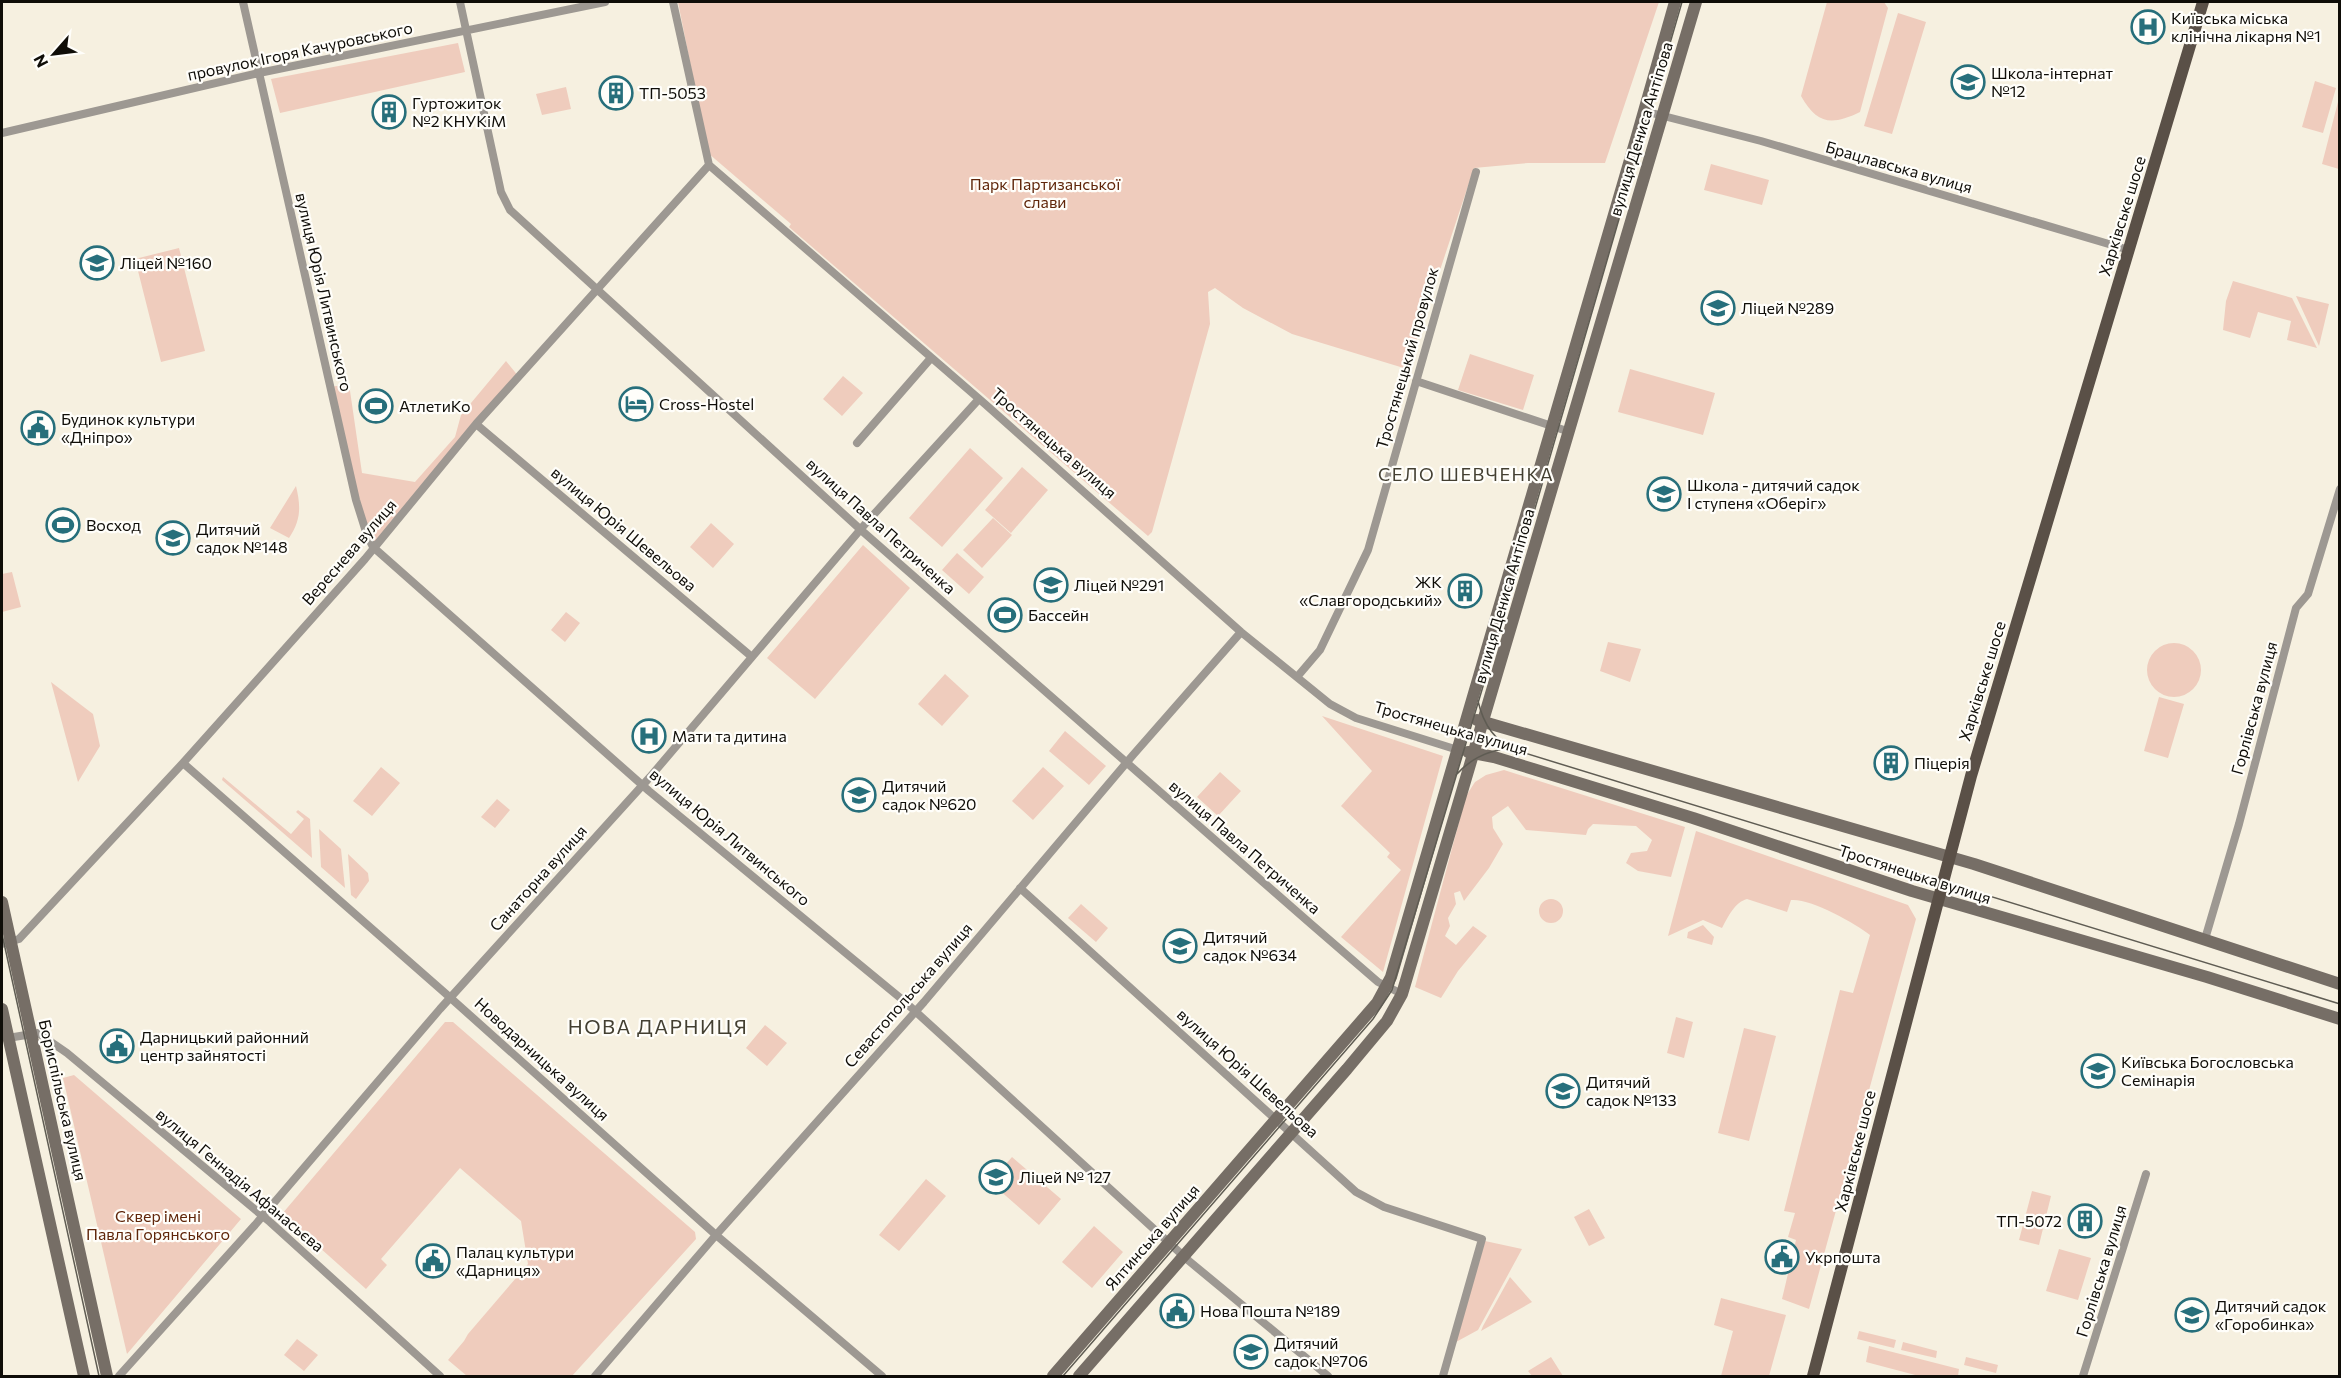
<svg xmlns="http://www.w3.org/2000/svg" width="2341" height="1378" font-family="Commissioner,sans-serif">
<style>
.green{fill:#efccbd}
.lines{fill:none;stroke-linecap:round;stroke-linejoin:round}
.street{stroke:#9d9892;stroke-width:8}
.secondary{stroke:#766e66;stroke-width:12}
.primary{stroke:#5a5047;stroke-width:12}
.tram{stroke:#5f5c53;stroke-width:1.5}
.labels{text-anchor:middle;stroke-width:4.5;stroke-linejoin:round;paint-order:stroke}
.poi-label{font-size:16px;fill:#0f0d08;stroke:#fffefa;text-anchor:start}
.street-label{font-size:16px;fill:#0f0d08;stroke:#fffefa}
.park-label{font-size:16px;fill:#60260a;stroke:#fffefa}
.neighbourhood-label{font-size:18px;letter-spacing:1.5px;fill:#433f31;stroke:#fffefa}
.quarter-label{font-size:20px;letter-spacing:1.5px;fill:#433f31;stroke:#fffefa}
</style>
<rect width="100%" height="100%" fill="#f6f0e0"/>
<!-- green -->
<path class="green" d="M678 2H1659L1605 163H1528L1474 168 1407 369 1292 334 1243 308 1215 288 1208 292 1210 324 1152 532 1148 536 789 227 791 224 708 153Z
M1827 2H1884L1888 8 1860 112C1831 126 1817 124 1801 96Z
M1898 13 1926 22 1892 134 1864 126Z
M458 43 465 72 280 113 271 79Z
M2315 81 2336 88 2323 133 2302 127Z
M566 87 571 109 542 115 536 94Z
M2339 98V169L2322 164Z
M1711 164 1769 180 1762 205 1704 190Z
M179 248 205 351 161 362 135 259Z
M2233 281 2292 298 2317 348 2287 340 2291 321 2258 312 2250 338 2223 330 2226 301Z
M2296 296 2329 304 2319 346Z
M1470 354 1534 375 1523 410 1458 390Z
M506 361 519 377 373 547 356 500 330 387 349 384 362 473 415 482 455 437 461 415Z
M1630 369 1715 393 1703 435 1618 412Z
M843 376 863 393 842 416 823 399Z
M970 448 1003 478 942 547 909 518Z
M1022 467 1048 490 1011 533 985 510Z
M296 486C301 507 301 520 289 538L270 528Z
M993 518 1012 535 982 568 963 550Z
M711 523 734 544 713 568 690 547Z
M863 545 910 588 815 699 767 658Z
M957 553 984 577 969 594 942 570Z
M12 572 21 607 2 612V574Z
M566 612 580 623 565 642 551 630Z
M1608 642 1641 649 1630 682 1600 671Z
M2147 670a27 27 0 1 1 54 0a27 27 0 1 1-54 0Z
M945 674 969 696 942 726 918 704Z
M51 682 93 714 100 746 78 782Z
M2159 697 2184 704 2168 758 2144 751Z
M1322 716 1443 756 1383 972 1341 937 1401 870 1387 857 1390 853 1341 806 1372 771Z
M1065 731 1106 766 1089 785 1049 751Z
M381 767 400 783 372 816 353 801Z
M1043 767 1064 786 1033 820 1012 801Z
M1504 770 1685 827 1671 877 1638 871 1626 863 1631 853 1647 851 1652 840 1636 826 1593 824 1588 829 1586 835 1526 830 1508 806 1492 817 1493 828 1503 844 1489 868 1464 901 1460 891 1454 893 1456 904 1448 918 1450 926 1445 936 1456 945 1473 926 1487 936 1458 971 1441 998 1415 987 1466 796 1475 782 1486 775Z
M1220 772 1241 791 1218 816 1197 797Z
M223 777 291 834 304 819 296 812 298 810 310 819 312 858 222 780Z
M497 799 510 810 495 828 481 817Z
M319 829 341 849 345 888 321 867Z
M1696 831 1908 905 1916 919 1809 1309 1782 1299 1796 1240 1788 1237 1795 1213 1784 1211 1840 990 1853 993 1870 935C1855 923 1810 898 1791 900L1787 912 1747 899C1735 902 1728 917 1722 928L1703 920 1668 936Z
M348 854 368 873 369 881 356 899 351 895Z
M1539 911a12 12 0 1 1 24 0a12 12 0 1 1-24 0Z
M1081 904 1108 928 1096 942 1068 918Z
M1703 925 1714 937 1712 945 1687 938 1688 932Z
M1676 1017 1693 1022 1684 1058 1667 1053Z
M445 1022H453L695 1232 696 1239 572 1376H467L448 1360 464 1341 468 1334 528 1264 521 1221 460 1168 381 1259 387 1265 366 1289 282 1214Z
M765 1025 787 1043 767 1066 746 1048Z
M1744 1028 1776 1036 1749 1141 1718 1133Z
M74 1075 241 1219 127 1354 63 1078Z
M1012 1157 1061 1199 1039 1225 990 1182Z
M926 1179 946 1196 899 1251 879 1235Z
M2032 1191 2051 1196 2039 1245 2019 1240Z
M1589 1209 1605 1238 1589 1246 1574 1217Z
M1094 1226 1123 1252 1092 1288 1062 1262Z
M1485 1241 1522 1249 1478 1330 1456 1342Z
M2059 1249 2091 1258 2078 1300 2046 1291Z
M1510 1277 1532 1302 1481 1331 1483 1326Z
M1721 1298 1786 1315 1769 1376H1721L1733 1331 1714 1325Z
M1859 1331 1896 1340 1894 1348 1857 1339Z
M297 1339 318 1355 304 1371 284 1355Z
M1903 1342 1937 1351 1936 1358 1901 1350Z
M1869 1346 1959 1369 1958 1376H1919L1866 1362Z
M1551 1357 1563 1376H1532L1528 1371Z
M1966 1357 1998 1365 1996 1373 1964 1365Z"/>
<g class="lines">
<!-- street -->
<path class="street" d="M243 2 356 500 367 535 373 547 649 791 904 1001 1189 1261 1328 1376
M460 2 501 192 510 210 861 530 1311 924 1378 982 1402 994
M673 2 709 165 985 404 1241 632 1330 704 1356 718 1458 750
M1644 111 1761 141 2129 250
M2 133 259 73 605 2
M1416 381 1570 432
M476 424 752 657
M857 443 931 358
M1297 677 1320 650 1368 550 1476 172
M183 763 445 993 716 1235 882 1376
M1020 888 1356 1192 1384 1207 1482 1239 1443 1376
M2205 939 2239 824 2296 608 2308 594 2340 489
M2 944 19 939 183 763 365 559 476 424 709 165
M8 1038 38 1033 67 1053 270 1222 440 1376
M119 1376 255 1225 440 1009 650 777 866 523 979 399
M595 1376 716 1235 924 1002 1133 755 1241 632
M2083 1376 2146 1174"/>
<!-- secondary -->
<path class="secondary" d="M1477 720 1974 864 2340 984
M1468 752 1494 757 1693 818 1912 891 2207 977 2340 1019
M2 902 107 1376
M2 1009 84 1376
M1053 1376 1377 1003 1391 977 1637 136 1675 2
M1079 1376 1347 1069 1387 1021 1402 994 1696 2"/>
<!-- primary -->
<path class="primary" d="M1813 1376 1971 776 2203 2"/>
<!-- tram -->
<path class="tram" d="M1478 701C1483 723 1494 741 1515 750L2340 1004
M1456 775C1471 758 1492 749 1514 748
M2 934 99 1376
M1063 1376 1373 1019 1392 990 1496 643 1682 2"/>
</g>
<!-- icons -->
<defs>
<g id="hospital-ring" transform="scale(1.725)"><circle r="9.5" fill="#fffefa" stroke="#276f7b" stroke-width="1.5"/><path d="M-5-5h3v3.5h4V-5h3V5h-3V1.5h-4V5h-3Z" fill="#276f7b"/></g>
<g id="school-ring" transform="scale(1.725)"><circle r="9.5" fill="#fffefa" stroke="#276f7b" stroke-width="1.5"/><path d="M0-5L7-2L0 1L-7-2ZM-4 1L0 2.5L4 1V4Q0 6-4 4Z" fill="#276f7b"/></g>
<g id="building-ring" transform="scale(1.725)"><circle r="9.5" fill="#fffefa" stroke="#276f7b" stroke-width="1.5"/><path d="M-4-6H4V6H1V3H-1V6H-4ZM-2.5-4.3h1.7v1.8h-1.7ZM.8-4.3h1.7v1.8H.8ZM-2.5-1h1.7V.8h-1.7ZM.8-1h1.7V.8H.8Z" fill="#276f7b"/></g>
<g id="hotel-ring" transform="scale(1.725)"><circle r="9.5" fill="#fffefa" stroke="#276f7b" stroke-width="1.5"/><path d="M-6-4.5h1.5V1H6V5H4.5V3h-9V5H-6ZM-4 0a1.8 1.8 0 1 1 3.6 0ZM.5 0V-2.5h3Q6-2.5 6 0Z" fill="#276f7b"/></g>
<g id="stadium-ring" transform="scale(1.725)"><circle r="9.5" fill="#fffefa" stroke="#276f7b" stroke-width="1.5"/><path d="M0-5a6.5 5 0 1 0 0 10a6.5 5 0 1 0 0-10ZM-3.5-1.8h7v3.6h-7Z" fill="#276f7b"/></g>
<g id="civic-ring" transform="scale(1.725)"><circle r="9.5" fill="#fffefa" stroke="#276f7b" stroke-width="1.5"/><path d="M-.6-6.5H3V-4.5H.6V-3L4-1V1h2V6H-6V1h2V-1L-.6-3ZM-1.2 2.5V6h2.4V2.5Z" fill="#276f7b"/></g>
<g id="university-ring" transform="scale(1.725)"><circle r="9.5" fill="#fffefa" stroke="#276f7b" stroke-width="1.5"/><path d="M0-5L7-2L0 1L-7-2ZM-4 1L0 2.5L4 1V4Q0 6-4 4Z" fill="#276f7b"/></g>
</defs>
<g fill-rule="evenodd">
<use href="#hospital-ring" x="2148" y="27"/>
<use href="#school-ring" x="1968" y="82"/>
<use href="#building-ring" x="616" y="93"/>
<use href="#building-ring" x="389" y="112"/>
<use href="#school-ring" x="97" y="263"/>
<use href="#school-ring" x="1718" y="308"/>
<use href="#hotel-ring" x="636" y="404"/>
<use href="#stadium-ring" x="376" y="406"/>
<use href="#civic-ring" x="38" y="428"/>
<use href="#school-ring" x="1664" y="494"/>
<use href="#stadium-ring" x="63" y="525"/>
<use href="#school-ring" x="173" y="538"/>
<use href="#school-ring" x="1051" y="585"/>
<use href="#building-ring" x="1465" y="591"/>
<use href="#stadium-ring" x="1005" y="615"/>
<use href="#hospital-ring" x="649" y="736"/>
<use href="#building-ring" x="1891" y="763"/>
<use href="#school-ring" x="859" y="795"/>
<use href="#school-ring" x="1180" y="946"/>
<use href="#civic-ring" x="117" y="1046"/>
<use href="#university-ring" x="2098" y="1071"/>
<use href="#school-ring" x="1563" y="1091"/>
<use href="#school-ring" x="996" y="1177"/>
<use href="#building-ring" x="2085" y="1221"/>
<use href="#civic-ring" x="1782" y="1257"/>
<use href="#civic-ring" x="433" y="1261"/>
<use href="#civic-ring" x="1177" y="1311"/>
<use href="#school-ring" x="2192" y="1315"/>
<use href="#school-ring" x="1251" y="1352"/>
</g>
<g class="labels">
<!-- poi labels -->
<g class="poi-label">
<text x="2171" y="24">Київська міська<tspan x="2171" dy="18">клінічна лікарня №1</tspan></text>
<text x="1991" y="79">Школа-інтернат<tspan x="1991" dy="18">№12</tspan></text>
<text x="639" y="99">ТП-5053</text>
<text x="412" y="109">Гуртожиток<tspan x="412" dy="18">№2 КНУКіМ</tspan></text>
<text x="120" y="269">Ліцей №160</text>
<text x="1741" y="314">Ліцей №289</text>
<text x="659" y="410">Cross-Hostel</text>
<text x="399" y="412">АтлетиКо</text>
<text x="61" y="425">Будинок культури<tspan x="61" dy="18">«Дніпро»</tspan></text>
<text x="1687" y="491">Школа - дитячий садок<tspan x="1687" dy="18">І ступеня «Оберіг»</tspan></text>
<text x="86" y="531">Восход</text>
<text x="196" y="535">Дитячий<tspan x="196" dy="18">садок №148</tspan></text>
<text x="1442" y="588" text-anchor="end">ЖК<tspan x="1442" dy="18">«Славгородський»</tspan></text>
<text x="1074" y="591">Ліцей №291</text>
<text x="1028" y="621">Бассейн</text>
<text x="672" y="742">Мати та дитина</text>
<text x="1914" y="769">Піцерія</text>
<text x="882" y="792">Дитячий<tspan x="882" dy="18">садок №620</tspan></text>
<text x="1203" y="943">Дитячий<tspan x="1203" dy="18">садок №634</tspan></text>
<text x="140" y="1043">Дарницький районний<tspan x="140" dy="18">центр зайнятості</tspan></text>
<text x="2121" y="1068">Київська Богословська<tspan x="2121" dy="18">Семінарія</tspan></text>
<text x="1586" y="1088">Дитячий<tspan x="1586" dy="18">садок №133</tspan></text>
<text x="1019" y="1183">Ліцей № 127</text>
<text x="2062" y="1227" text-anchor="end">ТП-5072</text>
<text x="456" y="1258">Палац культури<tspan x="456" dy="18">«Дарниця»</tspan></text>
<text x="1805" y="1263">Укрпошта</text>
<text x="2215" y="1312">Дитячий садок<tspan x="2215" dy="18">«Горобинка»</tspan></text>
<text x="1200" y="1317">Нова Пошта №189</text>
<text x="1274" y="1349">Дитячий<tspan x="1274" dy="18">садок №706</tspan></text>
</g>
<!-- street labels -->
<g class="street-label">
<text transform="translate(300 51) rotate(-12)" y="6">провулок Ігоря Качуровського</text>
<text transform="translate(1641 129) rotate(-73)" y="6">вулиця Дениса Антіпова</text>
<text transform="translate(1899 167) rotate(16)" y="6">Брацлавська вулиця</text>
<text transform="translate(2122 216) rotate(-73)" y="6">Харківське шосе</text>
<text transform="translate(324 292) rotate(77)" y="6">вулиця Юрія Литвинського</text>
<text transform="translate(1407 358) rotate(-74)" y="6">Тростянецький провулок</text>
<text transform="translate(1054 443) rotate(41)" y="6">Тростянецька вулиця</text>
<text transform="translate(881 526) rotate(42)" y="6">вулиця Павла Петриченка</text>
<text transform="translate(624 529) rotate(40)" y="6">вулиця Юрія Шевельова</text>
<text transform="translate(349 552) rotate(-49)" y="6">Вереснева вулиця</text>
<text transform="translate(1504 596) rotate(-74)" y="6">вулиця Дениса Антіпова</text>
<text transform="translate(1982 681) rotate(-73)" y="6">Харківське шосе</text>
<text transform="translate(2254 708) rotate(-75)" y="6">Горлівська вулиця</text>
<text transform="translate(1451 728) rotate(16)" y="6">Тростянецька вулиця</text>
<text transform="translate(730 837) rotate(40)" y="6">вулиця Юрія Литвинського</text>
<text transform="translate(1245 847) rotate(41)" y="6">вулиця Павла Петриченка</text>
<text transform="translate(1915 874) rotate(18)" y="6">Тростянецька вулиця</text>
<text transform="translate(538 878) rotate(-48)" y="6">Санаторна вулиця</text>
<text transform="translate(908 995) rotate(-49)" y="6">Севастопольська вулиця</text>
<text transform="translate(542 1059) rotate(42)" y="6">Новодарницька вулиця</text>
<text transform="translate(1248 1073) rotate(42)" y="6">вулиця Юрія Шевельова</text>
<text transform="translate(63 1100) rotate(77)" y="6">Бориспільська вулиця</text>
<text transform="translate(1855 1151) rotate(-76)" y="6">Харківське шосе</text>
<text transform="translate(240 1180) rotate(40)" y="6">вулиця Геннадія Афанасьєва</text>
<text transform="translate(1152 1237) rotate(-49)" y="6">Ялтинська вулиця</text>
<text transform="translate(2101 1271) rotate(-73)" y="6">Горлівська вулиця</text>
</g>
<!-- park labels -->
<g class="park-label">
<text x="1045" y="190">Парк Партизанської<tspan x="1045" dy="18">слави</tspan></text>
<text x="158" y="1222">Сквер імені<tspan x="158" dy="18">Павла Горянського</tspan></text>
</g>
<!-- neighbourhood labels -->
<g class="neighbourhood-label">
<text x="1466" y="481">СЕЛО ШЕВЧЕНКА</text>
</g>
<!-- quarter labels -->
<g class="quarter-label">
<text x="658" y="1034">НОВА ДАРНИЦЯ</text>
</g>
</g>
<!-- border -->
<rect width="2341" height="1378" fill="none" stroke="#0f0d08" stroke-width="6"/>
<!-- north arrow -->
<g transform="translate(54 54) rotate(242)" stroke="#fffefa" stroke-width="4.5" paint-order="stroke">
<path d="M0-4.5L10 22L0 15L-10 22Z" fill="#0f0d08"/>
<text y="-9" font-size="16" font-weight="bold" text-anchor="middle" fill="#0f0d08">N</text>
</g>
</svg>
